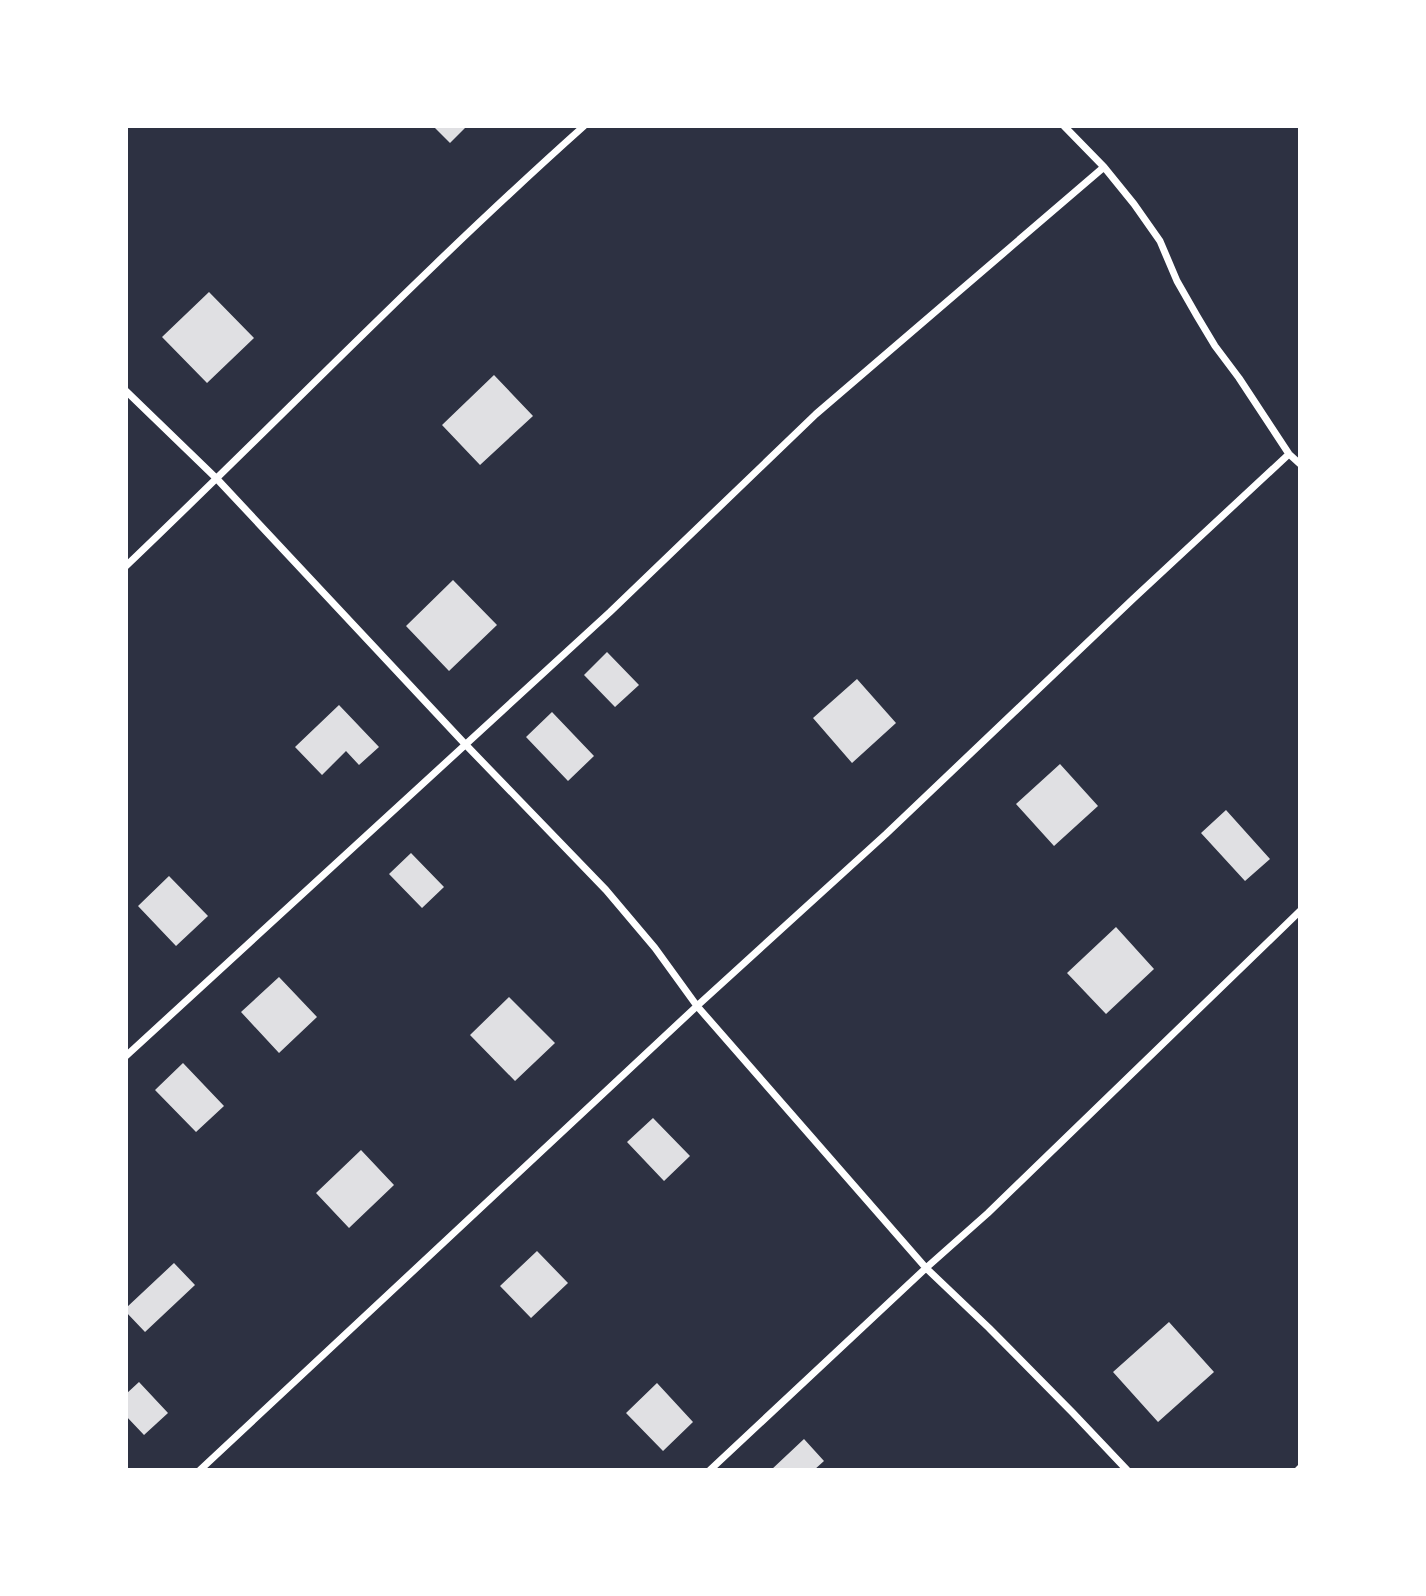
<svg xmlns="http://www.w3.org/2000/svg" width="1426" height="1596" font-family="Arial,sans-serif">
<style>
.building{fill:#e0e0e3}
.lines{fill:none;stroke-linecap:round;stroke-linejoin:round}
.minor{stroke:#fff;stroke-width:7}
</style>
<rect width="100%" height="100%" fill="#2d3142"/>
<!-- building -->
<path class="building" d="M433 126H467L450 143Z
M209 292 254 338 207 383 162 337Z
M494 375 533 416 480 465 442 425Z
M453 580 497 625 449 671 406 626Z
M607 652 639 685 615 707 584 675Z
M857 679 896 723 852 763 813 718Z
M339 705 379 747 359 765 346 751 322 775 295 747Z
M552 712 594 756 568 781 526 737Z
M1060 764 1098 806 1054 846 1016 804Z
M1226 810 1270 859 1245 881 1201 833Z
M411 853 444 887 422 908 389 874Z
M169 876 208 916 176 946 138 906Z
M1116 927 1154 969 1106 1014 1067 973Z
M279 977 317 1017 279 1053 241 1012Z
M509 997 555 1043 515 1081 470 1035Z
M183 1063 224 1106 196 1132 155 1090Z
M653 1118 690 1156 664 1181 627 1142Z
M361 1150 394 1185 349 1228 316 1193Z
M537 1251 568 1283 531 1318 500 1286Z
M174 1263 195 1285 145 1332 126 1312V1308Z
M1169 1322 1214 1372 1158 1422 1113 1372Z
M139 1382 168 1413 144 1435 126 1416V1394Z
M657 1383 693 1422 663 1451 626 1413Z
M804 1439 824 1461 814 1470H771Z"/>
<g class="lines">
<!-- minor -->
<path class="minor" d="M1064 126 1104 167 1134 204 1160 241 1177 281 1197 316 1215 346 1239 378 1289 454 1300 464
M126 391 217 479 465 744 606 890 655 948 697 1006 926 1268 989 1328 1073 1413 1127 1470
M126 566C279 420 426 267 584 126
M126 1056 610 612 816 414 1104 167
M200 1470 697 1006 886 834 1133 599 1289 454
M710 1470 926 1268 988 1213 1300 911
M1298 1470 1300 1468"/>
</g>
<!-- border -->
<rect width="1426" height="1596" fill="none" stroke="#ffffff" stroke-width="256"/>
</svg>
